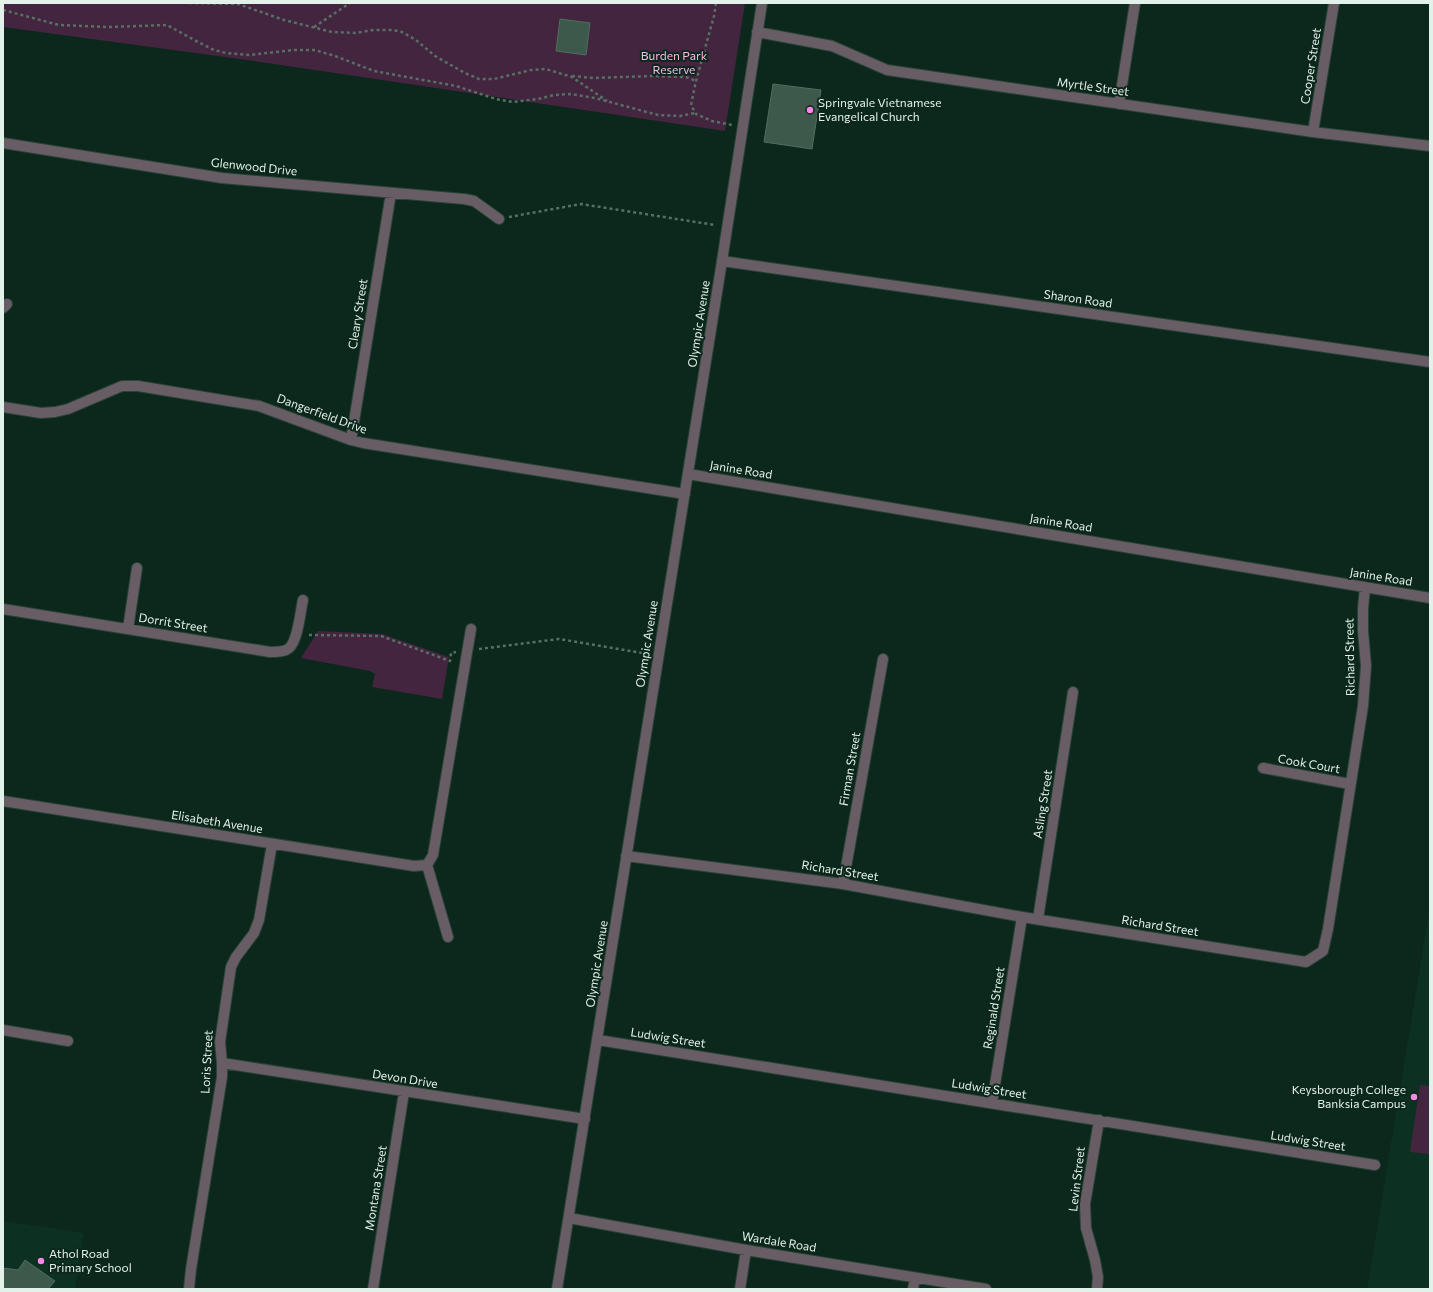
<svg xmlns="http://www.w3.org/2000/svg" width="1433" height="1292" font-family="Commissioner,sans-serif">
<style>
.built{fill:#0c3122}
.green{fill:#44253f}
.building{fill:#3d594b;stroke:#516d5f}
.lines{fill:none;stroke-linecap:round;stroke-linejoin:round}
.street-casing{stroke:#2a4338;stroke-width:12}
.path{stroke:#586f64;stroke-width:2.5;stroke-dasharray:3 3;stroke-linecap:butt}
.street{stroke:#685d65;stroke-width:10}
.poi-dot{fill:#fa87e7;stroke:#0c271b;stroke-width:1.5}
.labels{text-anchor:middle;stroke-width:4;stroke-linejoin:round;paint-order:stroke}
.park-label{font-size:12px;fill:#fab8ed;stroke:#0c271b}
.street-label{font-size:12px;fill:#e2f1e9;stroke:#0c271b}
.poi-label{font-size:12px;fill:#e2f1e9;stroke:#0c271b;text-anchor:start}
</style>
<rect width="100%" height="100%" fill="#0c271b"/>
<!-- built -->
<path class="built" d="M1430 906V1289H1367Z
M3 1221 84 1233 75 1289H3Z"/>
<!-- green -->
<path class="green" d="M3 3H745L725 131 247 60 3 27Z
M318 631 382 634 449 657 442 699 372 687 375 674 370 671 301 658Z
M1420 1085 1430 1086V1154L1410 1152Z"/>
<!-- building -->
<path class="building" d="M560 19 590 23 586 55 556 51Z
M773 84 821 90 812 149 764 142Z
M25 1260 55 1281 48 1289H3V1268L18 1270Z"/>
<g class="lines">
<!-- street casing -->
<g class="street-casing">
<path id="street" d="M757 32 832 46 887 70 1313 132 1430 146
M1119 104 1135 3
M1313 132 1334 3
M3 143 222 178 464 199 474 201 499 219
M722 261 1430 362
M3 308 7 304
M3 407 41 413 55 412 68 409 122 386H138L259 406 351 440 363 443 685 494
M351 440 391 193
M688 474 1430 598
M3 609 270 652C275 652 281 652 286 650 298 646 300 612 303 600
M128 629 137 568
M1263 768 1350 784
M3 801 414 866 427 865
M626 856 843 884 1022 917 1306 962 1323 951 1328 929 1363 706 1366 666 1363 631V609L1365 587
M843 884 883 659
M1038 919 1073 692
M448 937 427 865 433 855 471 629
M3 1030 68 1041
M598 1040 1375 1165
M222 1063 585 1119
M992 1103 1022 917
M569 1218 746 1250 986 1289
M189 1289 191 1269 222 1077V1063L220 1042 231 967 236 957 254 933 259 920 272 844
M373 1289 404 1092
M557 1289 722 261 762 3
M740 1289 746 1250
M913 1289 915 1278
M1097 1289 1098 1277 1095 1260 1086 1228 1085 1204 1099 1120"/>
</g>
<!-- path -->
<path class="path" d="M189 3 238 4 284 20 332 32 356 33 373 30H393L402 32 416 40 435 56 465 73 479 79H494L531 70 546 69 572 77 607 101
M716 3 714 16 696 81 691 105 696 114 712 121 732 125
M3 10 59 25 109 27 167 25 198 42 214 50 226 53 249 55 294 50H315L335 56 374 71 456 86 496 99 513 102 538 99 554 95 570 94 595 98 658 115 680 116 695 113
M314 27 350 3
M572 76 593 78 652 76 686 77 696 81
M509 217 581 204 715 225
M309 635 381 636 450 661 451 653 456 652
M479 649 559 639 648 654"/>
<!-- street -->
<use href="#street" class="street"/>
</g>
<!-- markers -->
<g class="poi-dot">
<circle cx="810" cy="110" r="4"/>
<circle cx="1414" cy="1097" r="4"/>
<circle cx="41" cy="1261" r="4"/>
</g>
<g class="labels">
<!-- park labels -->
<g class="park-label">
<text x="674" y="60">Burden Park<tspan x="674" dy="14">Reserve</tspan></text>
</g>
<!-- street labels -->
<g class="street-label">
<text transform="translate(1311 66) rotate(-81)" y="4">Cooper Street</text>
<text transform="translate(1093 87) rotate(8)" y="4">Myrtle Street</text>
<text transform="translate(254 167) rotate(6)" y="4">Glenwood Drive</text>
<text transform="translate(1078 299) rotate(8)" y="4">Sharon Road</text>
<text transform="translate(358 314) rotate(-81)" y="4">Cleary Street</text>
<text transform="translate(699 324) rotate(-81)" y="4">Olympic Avenue</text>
<text transform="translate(322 414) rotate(20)" y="4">Dangerfield Drive</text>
<text transform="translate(741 470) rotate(9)" y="4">Janine Road</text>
<text transform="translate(1061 523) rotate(9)" y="4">Janine Road</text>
<text transform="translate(1381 577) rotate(9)" y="4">Janine Road</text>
<text transform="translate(173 623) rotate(9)" y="4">Dorrit Street</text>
<text transform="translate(647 644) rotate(-81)" y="4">Olympic Avenue</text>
<text transform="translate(1350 657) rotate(-91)" y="4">Richard Street</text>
<text transform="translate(1309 764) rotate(10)" y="4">Cook Court</text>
<text transform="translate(850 769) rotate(-80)" y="4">Firman Street</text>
<text transform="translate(1043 804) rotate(-81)" y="4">Asling Street</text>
<text transform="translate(217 822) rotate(9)" y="4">Elisabeth Avenue</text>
<text transform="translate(840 871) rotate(9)" y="4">Richard Street</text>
<text transform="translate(1160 926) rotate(9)" y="4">Richard Street</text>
<text transform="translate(597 964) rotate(-81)" y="4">Olympic Avenue</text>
<text transform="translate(994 1008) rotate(-81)" y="4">Reginald Street</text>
<text transform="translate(668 1038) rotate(9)" y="4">Ludwig Street</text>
<text transform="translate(207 1062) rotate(-87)" y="4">Loris Street</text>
<text transform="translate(405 1079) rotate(9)" y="4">Devon Drive</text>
<text transform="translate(989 1089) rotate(9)" y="4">Ludwig Street</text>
<text transform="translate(1308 1141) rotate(9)" y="4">Ludwig Street</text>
<text transform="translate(1077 1179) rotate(-83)" y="4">Levin Street</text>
<text transform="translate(376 1188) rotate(-81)" y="4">Montana Street</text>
<text transform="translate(779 1242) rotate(9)" y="4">Wardale Road</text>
</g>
<!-- poi labels -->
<g class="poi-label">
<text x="818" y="107">Springvale Vietnamese<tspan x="818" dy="14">Evangelical Church</tspan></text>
<text x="1406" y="1094" text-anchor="end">Keysborough College<tspan x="1406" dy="14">Banksia Campus</tspan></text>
<text x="49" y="1258">Athol Road<tspan x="49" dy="14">Primary School</tspan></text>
</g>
</g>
<!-- border -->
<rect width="1433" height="1292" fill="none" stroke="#e2f1e9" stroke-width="8"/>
</svg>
